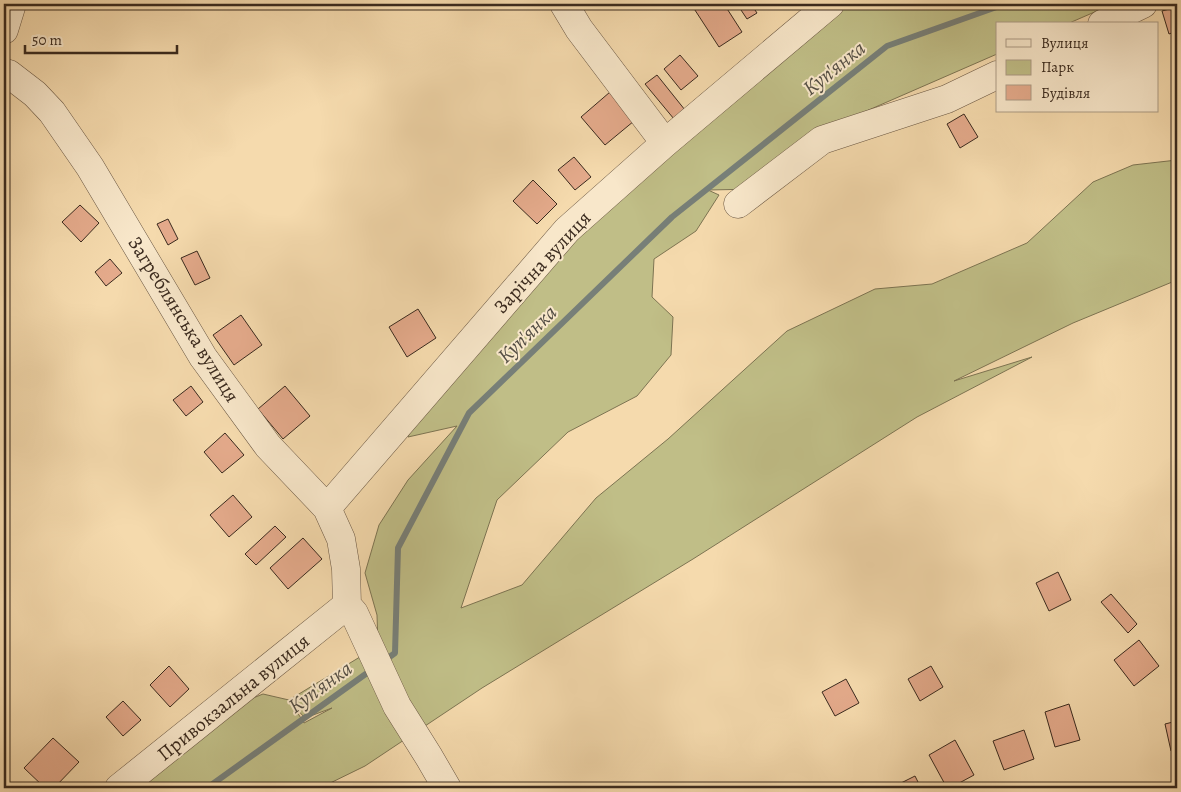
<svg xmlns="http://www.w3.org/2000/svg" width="1181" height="792" font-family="Alegreya,serif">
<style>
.green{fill:#c0be87;stroke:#7d7452;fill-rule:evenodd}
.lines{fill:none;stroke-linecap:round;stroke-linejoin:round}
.stream{stroke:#777f78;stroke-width:6}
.building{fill:#e4aa8b;stroke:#3a2a1e}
.minor-casing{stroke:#695642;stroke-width:29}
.minor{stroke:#f8e7ca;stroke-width:28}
.labels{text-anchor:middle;stroke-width:4;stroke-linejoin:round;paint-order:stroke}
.street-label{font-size:20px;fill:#3a2a1e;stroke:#f8e7ca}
.water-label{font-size:21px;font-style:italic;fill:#544e44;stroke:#f8e7ca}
</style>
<rect width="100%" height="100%" fill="#f5daad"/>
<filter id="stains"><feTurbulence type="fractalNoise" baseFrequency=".004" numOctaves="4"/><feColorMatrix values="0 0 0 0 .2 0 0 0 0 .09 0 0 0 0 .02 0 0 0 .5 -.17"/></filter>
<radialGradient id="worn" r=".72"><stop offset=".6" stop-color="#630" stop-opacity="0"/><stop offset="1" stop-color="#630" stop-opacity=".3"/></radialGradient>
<!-- green -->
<path class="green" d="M832 4H1113L1067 24H997V54L832 126 758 189 708 190 719 195 696 231 654 259 652 297 673 317 671 355 637 396 568 432 497 500 461 608 522 585 596 498 668 439 787 331 875 289 932 284 1027 243 1093 182 1133 165 1177 160V280L1073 323 954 381 1032 357 917 417 693 559 482 688 365 766 320 788H118L211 715 263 694 289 700 378 646 377 615 365 573 379 525 408 480 457 426 408 437 422 398 527 277ZM292 704 305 718 332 708 304 723Z"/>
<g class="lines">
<!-- stream -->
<path class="stream" d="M384 661 395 653 398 548 469 413 672 217 887 46 1005 4
M207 788 374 668"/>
</g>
<!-- building -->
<path class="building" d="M691 4H724L742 32 719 47Z
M737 4H751L757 13 747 19Z
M1177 7V31L1169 34 1162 11Z
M680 55 698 76 681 90 664 69Z
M657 75 685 110 674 119 645 84Z
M610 92 634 121 605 145 581 117Z
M964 114 978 137 960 148 947 124Z
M574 157 591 177 575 190 558 170Z
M533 180 557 204 537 224 513 201Z
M80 205 99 223 81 242 62 222Z
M168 219 178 239 168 245 157 224Z
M197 251 210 278 195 285 181 258Z
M110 259 122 273 106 286 95 272Z
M418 309 436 338 407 357 389 327Z
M241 315 262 345 234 365 213 335Z
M191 386 203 402 186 416 173 400Z
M285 386 310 416 283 439 258 409Z
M225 433 244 455 222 473 204 452Z
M233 495 252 517 229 537 210 515Z
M275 526 286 537 256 565 245 554Z
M303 538 322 559 288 589 270 568Z
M1058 572 1071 600 1049 611 1036 583Z
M1177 579V592L1172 583Z
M1111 594 1137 624 1128 633 1101 602Z
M1139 640 1159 666 1134 686 1114 660Z
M169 666 189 689 170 707 150 685Z
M931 666 943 687 920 701 908 679Z
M846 679 859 703 835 716 822 692Z
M123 701 141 720 123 736 106 717Z
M1069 704 1080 740 1055 747 1045 712Z
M1177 721V749L1171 751 1165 724Z
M1024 730 1034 759 1004 770 993 741Z
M53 738 79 762 54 788H45L24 768Z
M955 740 974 775 950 788H947L929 755Z
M915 776 921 788H896L895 786Z"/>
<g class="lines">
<!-- minor casing -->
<g class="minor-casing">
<path id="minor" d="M564 4 579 29 665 143
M1102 24 1143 4
M4 30 12 4
M4 73 9 74 35 94 52 112 90 167 203 357 268 446 327 508 341 539 346 569 347 605
M738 204 822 140 947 99 997 75
M327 508 567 230 665 143 830 4
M347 605 354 613 397 706 429 757 447 788
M119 788 347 605"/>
</g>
<!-- minor -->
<use href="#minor" class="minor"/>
</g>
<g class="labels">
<!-- street labels -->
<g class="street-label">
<text transform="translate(542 262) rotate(-47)" y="7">Зарічна вулиця</text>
<text transform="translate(184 319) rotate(58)" y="7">Загреблянська вулиця</text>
<text transform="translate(233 697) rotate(-39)" y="7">Привокзальна вулиця</text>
</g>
<!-- water labels -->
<g class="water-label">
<text transform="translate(834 68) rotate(-39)" y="7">Куп'янка</text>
<text transform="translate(527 334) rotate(-44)" y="7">Куп'янка</text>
<text transform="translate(320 687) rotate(-36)" y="7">Куп'янка</text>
</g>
</g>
<!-- margin -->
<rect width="1181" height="792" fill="none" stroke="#f5daad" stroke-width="20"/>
<rect x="5" y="5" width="1171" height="782" fill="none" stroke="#3a2a1e" stroke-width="2.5"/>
<rect x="10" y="10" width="1161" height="772" fill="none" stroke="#3a2a1e"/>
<!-- legend -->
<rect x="996" y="22" width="162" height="90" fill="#f8e7ca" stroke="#ac9b85"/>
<rect x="1006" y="39" width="25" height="8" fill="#f8e7ca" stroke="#ac9b85"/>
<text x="1041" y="48" font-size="15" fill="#3a2a1e">Вулиця</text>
<rect x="1006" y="60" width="25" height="15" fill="#c0be87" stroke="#ac9b85"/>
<text x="1041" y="72" font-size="15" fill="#3a2a1e">Парк</text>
<rect x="1006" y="85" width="25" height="15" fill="#e4aa8b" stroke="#ac9b85"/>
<text x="1041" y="98" font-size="15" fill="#3a2a1e">Будівля</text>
<!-- scale -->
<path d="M25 45v8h152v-8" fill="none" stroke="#3a2a1e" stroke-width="2.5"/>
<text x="32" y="45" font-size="15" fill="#3a2a1e" stroke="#f8e7ca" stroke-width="4" paint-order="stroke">50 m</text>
<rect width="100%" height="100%" filter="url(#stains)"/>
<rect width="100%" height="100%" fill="url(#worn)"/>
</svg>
